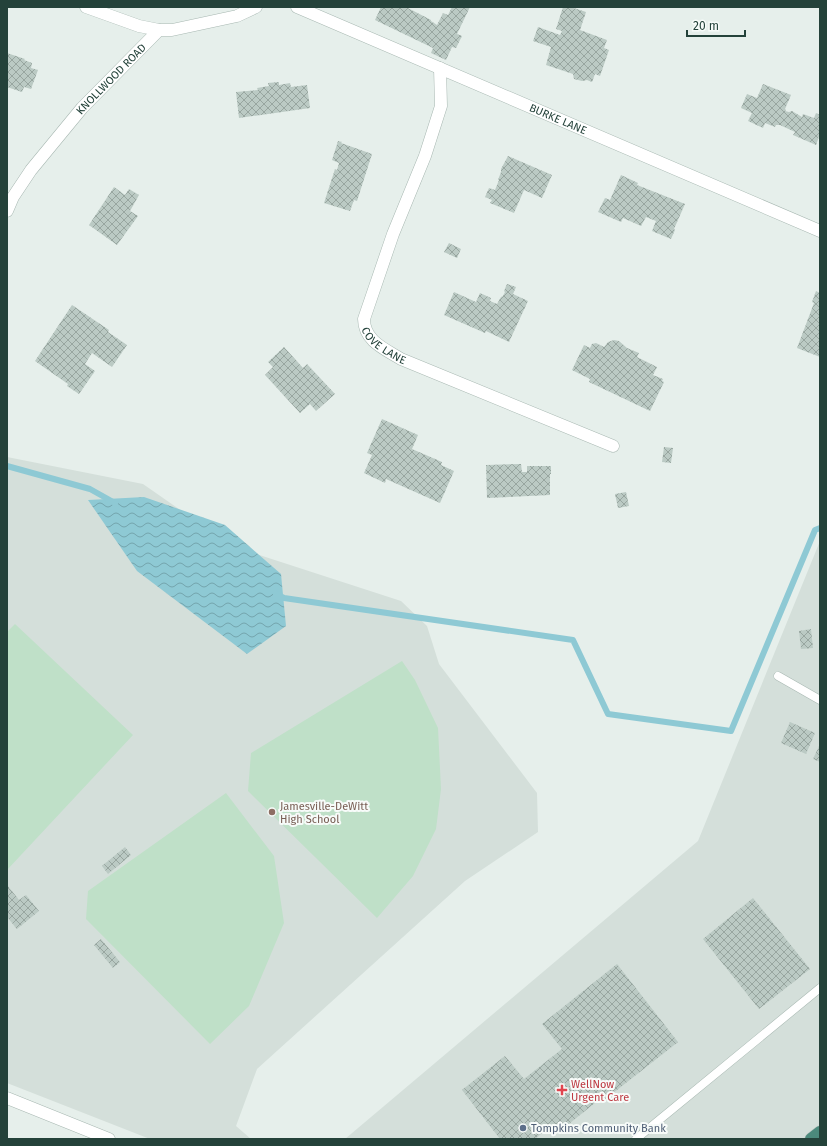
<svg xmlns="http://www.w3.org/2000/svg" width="827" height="1146" font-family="'Fira Sans',sans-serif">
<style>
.built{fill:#d4dfda}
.grass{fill:#bfe0c8}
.water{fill:url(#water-waves)}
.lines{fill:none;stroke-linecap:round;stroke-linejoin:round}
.stream{stroke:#8ec9d4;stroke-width:6}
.building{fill:url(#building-cross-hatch)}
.service-casing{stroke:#a8b8b2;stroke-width:9}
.minor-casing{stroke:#a8b8b2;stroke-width:13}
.trunk-casing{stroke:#c2cac8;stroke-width:13}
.service{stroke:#fff;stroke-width:8}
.minor{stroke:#fff;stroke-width:12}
.trunk{stroke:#4c8a7c;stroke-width:12}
.education-dot{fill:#8d6e63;stroke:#f7fbf9;stroke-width:1.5}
.health-dot{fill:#e0444e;stroke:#f7fbf9;stroke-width:1.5}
.service-dot{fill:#5c6f8a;stroke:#f7fbf9;stroke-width:1.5}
.labels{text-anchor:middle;stroke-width:4;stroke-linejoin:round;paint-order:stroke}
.street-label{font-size:11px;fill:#24423a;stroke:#f7fbf9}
.education-label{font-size:11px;fill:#785e54;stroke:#f7fbf9;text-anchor:start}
.health-label{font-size:11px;fill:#be3a42;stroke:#f7fbf9;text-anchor:start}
.service-label{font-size:11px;fill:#4e5e75;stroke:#f7fbf9;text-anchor:start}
</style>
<defs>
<pattern id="water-waves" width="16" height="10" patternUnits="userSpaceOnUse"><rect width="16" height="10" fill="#8ec9d4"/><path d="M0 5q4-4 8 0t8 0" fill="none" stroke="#74a5ad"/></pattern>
<pattern id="building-cross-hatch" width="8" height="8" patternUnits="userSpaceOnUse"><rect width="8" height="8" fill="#bbcac4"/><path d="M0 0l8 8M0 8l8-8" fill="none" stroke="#98a6a0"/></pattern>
</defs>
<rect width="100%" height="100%" fill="#e6efeb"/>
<!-- built -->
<path class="built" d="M7 457 143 484 232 546 401 601 427 626 439 664 537 793 538 832 465 881 257 1069 236 1126 251 1139H150L7 1083Z
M820 541V1139H345L698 841Z"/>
<!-- grass -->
<path class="grass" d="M15 624 133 735 7 870V632Z
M402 661 415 680 438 728 441 789 436 829 413 876 377 918 248 791 251 753Z
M226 793 274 856 284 923 249 1006 210 1044 86 919 88 891Z"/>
<!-- water -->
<path class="water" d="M144 497 225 525 281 574 286 626 247 654 137 571 88 500Z"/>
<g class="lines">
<!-- stream -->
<path class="stream" d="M7 466 90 489 115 503
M276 594 284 598 573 640 608 714 731 731 815 530 820 528"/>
</g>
<!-- building -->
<path class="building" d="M381 7H406L431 20V21L437 25 443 13 448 15 452 7H470L457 34 462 36 456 48 452 47 446 60 431 53 433 48 375 20Z
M563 7H571L586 12 580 30 607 40 604 48 609 50 600 76 595 74 592 82 587 80 582 81 574 79 573 74 546 65 551 47 533 41 538 27 560 35 562 31 556 29Z
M7 53 25 59 24 60 32 63 31 68 38 70 31 89 24 87 22 92 7 87Z
M279 82V85L290 83 291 87 307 85 310 108 239 118 236 92 258 90 257 88 269 86 268 83Z
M763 84 791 95 785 109 786 110 785 111 789 112 792 111 802 117 803 114 814 118 816 113 820 115V134L816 145 793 135 795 132 780 125H776L775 127 765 123 763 128 748 121 752 113 741 108 747 94 757 98Z
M338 141 342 142 341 143 372 154 357 201 354 200 350 211 324 203 335 169 337 170 339 163 332 160Z
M508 156 552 175 542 198 524 190 514 213 490 203 492 200 485 197 489 188 495 190 499 180H498L501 172V169Z
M621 175 638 183 637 185 685 204 674 229 675 230 671 239 652 231 656 221 646 217 641 226 623 218 621 222 598 212 605 198 610 200Z
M114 187 125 195 129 189 139 195 130 211 138 216 117 245 89 225Z
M449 243 461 249 457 258 444 252Z
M507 284 516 287 513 294 528 301 509 342 486 331 485 333 444 315 454 292 476 302 480 293 491 298 490 301 497 304 501 297 503 296 505 292 504 291Z
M816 291 820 293V357L797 348 814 303 812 302Z
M72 305 109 330 108 332 127 345 112 367 92 353 85 364 95 371 79 394 67 386 68 384 35 361Z
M614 340 619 341 627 348 639 353 637 357 657 367 653 375 663 379 662 381 664 382 650 411 589 382 590 379 572 370 584 345 590 348 592 344 596 343 604 347 608 342Z
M284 347 303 368 307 364 335 394 316 411 310 404 300 413 265 375 273 367 268 362Z
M382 419 418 435 412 449 442 462 441 465 454 471 440 503 386 479 385 483 364 473 372 455 367 453Z
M664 447 673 448 671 463 662 462Z
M521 464 522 472H527V466H551V474H550V495L487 498 486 465Z
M626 492 629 506 618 508 615 494Z
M811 629 813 648 801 649 799 631Z
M790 722 815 733 806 754 781 743Z
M820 744V762L813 759Z
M125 847 131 855 108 874 102 866Z
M8 886 19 900 26 895 39 911 17 929 7 917V887Z
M753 898 810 969 759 1009 703 939Z
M101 939 120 962 113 968 94 945Z
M617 964 678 1042 603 1101 601 1098 559 1132 553 1124 535 1139H500L462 1090 505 1056 524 1079 562 1049 542 1024Z"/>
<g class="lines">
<!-- service casing -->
<g class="service-casing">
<path id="service" d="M778 676 820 700
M636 1139 820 988"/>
</g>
<!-- minor casing -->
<g class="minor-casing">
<g id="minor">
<path d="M86 7 139 26 159 30"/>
<path id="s1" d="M297 7 820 231"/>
<path id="s2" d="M440 68 441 106 425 156 393 234 364 319C364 341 385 349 401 359L613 446"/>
<path id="s3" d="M7 211 13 197 31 170 82 108 159 30H172L237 16 256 7"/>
<path d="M7 1098 109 1139"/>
</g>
</g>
<!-- trunk casing -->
<g class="trunk-casing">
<path id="trunk" d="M811 1139 820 1132"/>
</g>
<!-- service -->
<use href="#service" class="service"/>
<!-- minor -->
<use href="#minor" class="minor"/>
<!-- trunk -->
<use href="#trunk" class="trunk"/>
</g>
<!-- markers -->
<circle class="education-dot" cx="272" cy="812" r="4"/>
<path class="health-dot" d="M560 1084h4v4h4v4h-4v4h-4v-4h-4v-4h4z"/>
<circle class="service-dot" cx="523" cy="1128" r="4"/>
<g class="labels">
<!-- street labels -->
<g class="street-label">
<text dy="4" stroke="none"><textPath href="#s3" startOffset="169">KNOLLWOOD ROAD</textPath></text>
<text dy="4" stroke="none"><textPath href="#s1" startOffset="284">BURKE LANE</textPath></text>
<text dy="4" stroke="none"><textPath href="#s2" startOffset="300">COVE LANE</textPath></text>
</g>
<!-- education labels -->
<g class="education-label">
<text x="280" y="810">Jamesville-DeWitt<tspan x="280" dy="13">High School</tspan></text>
</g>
<!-- health labels -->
<g class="health-label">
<text x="571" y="1088">WellNow<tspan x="571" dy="13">Urgent Care</tspan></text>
</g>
<!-- service labels -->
<g class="service-label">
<text x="531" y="1132">Tompkins Community Bank</text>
</g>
</g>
<!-- border -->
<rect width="827" height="1146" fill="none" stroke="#24423a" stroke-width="16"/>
<!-- scale -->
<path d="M687 30v6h58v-6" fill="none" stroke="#24423a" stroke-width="2"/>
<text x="693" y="30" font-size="12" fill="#24423a" stroke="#f7fbf9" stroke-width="3" paint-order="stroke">20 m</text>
</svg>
